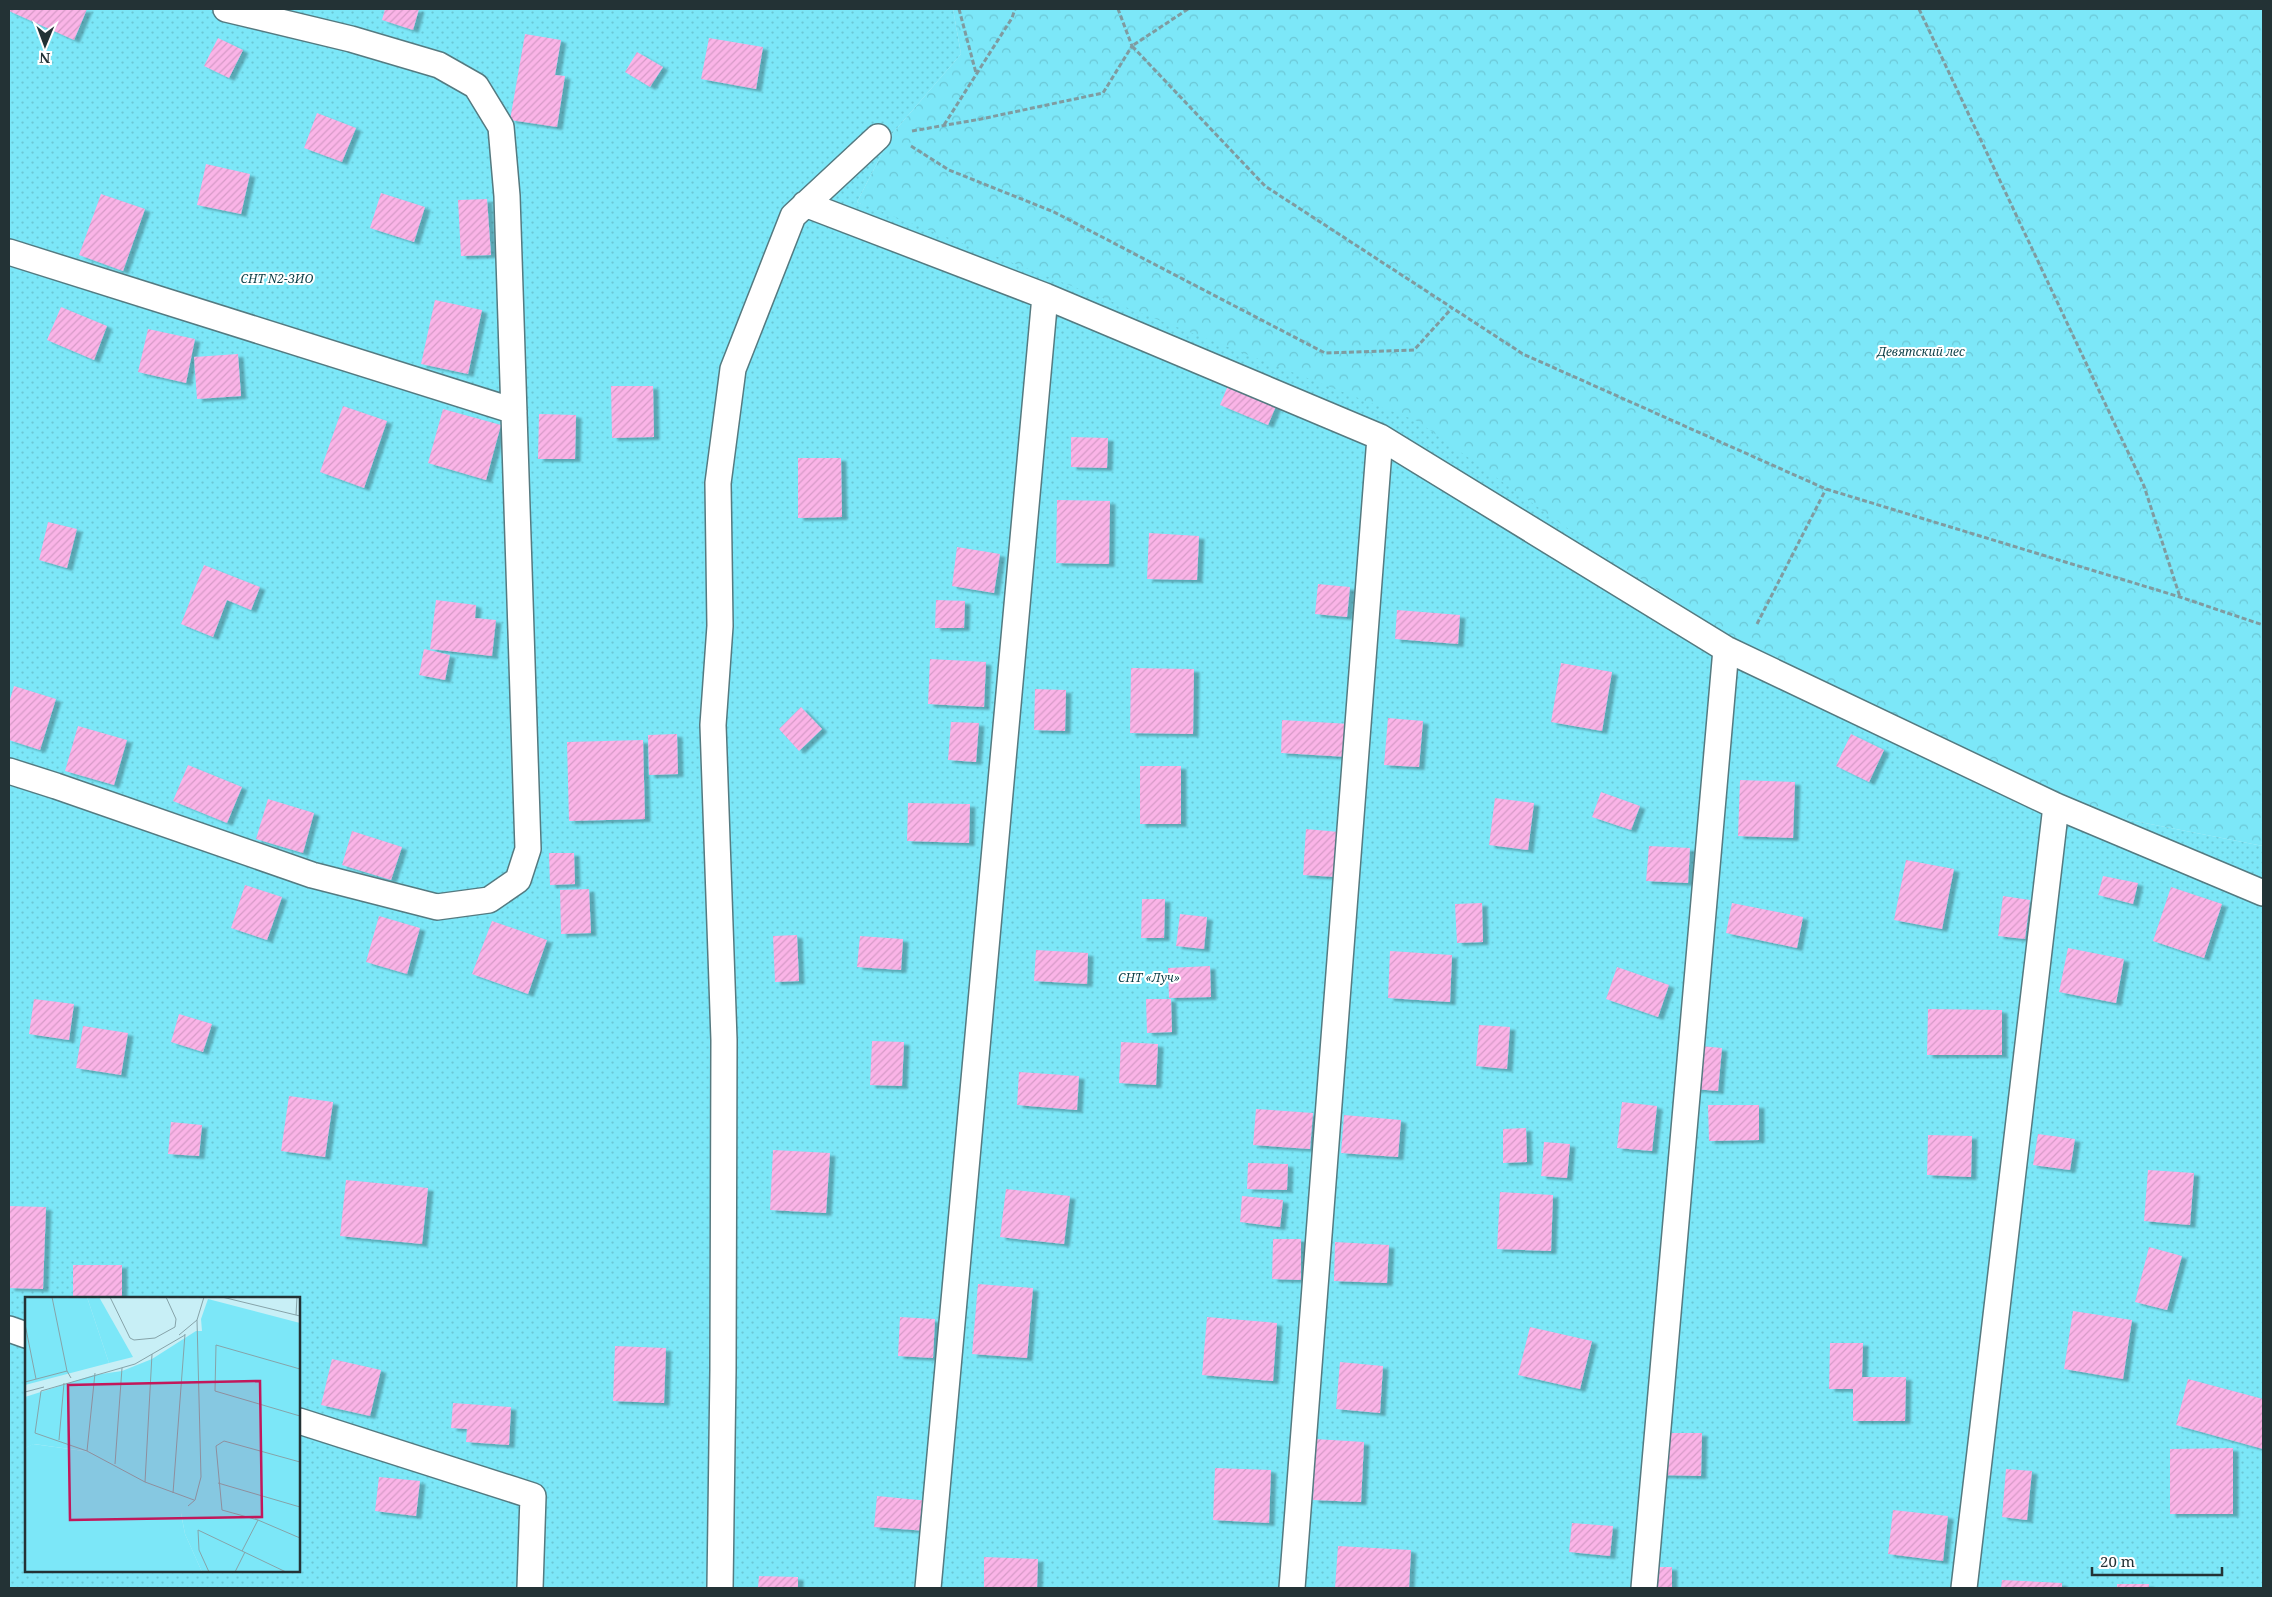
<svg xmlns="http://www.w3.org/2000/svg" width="2272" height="1597" font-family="'Noto Serif',serif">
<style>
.forest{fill:url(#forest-crowns)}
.garden{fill:url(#garden-dots);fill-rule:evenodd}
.building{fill:url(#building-hatch);filter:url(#shadow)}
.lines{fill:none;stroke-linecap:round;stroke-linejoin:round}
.service-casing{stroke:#557a80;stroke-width:28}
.path{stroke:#7f9ba0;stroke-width:3;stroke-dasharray:5 2.5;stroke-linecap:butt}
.service{stroke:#fff;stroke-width:25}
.labels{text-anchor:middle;stroke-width:4;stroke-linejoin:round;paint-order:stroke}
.park-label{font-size:12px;font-style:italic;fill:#0b3f47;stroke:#fff}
.inset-road{fill:none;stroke:#86a3a9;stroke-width:1}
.view{fill:#c2185b;fill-opacity:0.15;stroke:#c2185b;stroke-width:2.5}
.inset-edge{fill:none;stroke:#233235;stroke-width:2.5}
</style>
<defs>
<pattern id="forest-crowns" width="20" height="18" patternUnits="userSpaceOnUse" patternTransform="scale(1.25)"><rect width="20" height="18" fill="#7ce7f8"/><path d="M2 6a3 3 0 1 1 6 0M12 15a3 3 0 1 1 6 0" fill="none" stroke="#6bc7d5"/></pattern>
<pattern id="garden-dots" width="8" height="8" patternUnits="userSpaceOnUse" patternTransform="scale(1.25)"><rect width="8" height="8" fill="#7ce7f8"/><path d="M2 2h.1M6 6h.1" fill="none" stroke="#6bc7d5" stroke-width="1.8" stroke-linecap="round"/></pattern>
<pattern id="building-hatch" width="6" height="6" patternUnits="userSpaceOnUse" patternTransform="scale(1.25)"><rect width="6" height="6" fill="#fab4e7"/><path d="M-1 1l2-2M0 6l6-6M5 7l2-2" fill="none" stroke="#d69bc7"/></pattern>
<filter id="shadow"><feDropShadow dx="5.5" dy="3" stdDeviation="1" flood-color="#0004"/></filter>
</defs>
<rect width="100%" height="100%" fill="#c8eff6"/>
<!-- forest -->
<path class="forest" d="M953 9H2263V846L2011 797 1746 647 1619 565 857 202 892 134 961 54Z"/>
<!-- garden -->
<path class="garden" d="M9 9H953L961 54 892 134 857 202 1417 421 1619 565 1746 647 2011 797 2263 846V1588H9ZM26 1298H299V1571H26Z"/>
<!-- building -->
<path class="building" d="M9 9H87L74 40 9 11Z
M385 9H419L413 30 382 20Z
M525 34 561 40 555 75 565 76 557 127 510 120Z
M218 38 243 50 229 78 204 66Z
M709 38 763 47 756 89 701 79Z
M637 52 663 67 650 87 625 72Z
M317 113 356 128 342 162 304 148Z
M206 164 250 174 241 214 197 205Z
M381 193 425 207 414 242 370 228Z
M101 194 145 209 123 271 79 255Z
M487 199 491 255 461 256 458 200Z
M435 300 482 310 468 374 421 364Z
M61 307 107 326 94 360 47 340Z
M148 329 195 339 186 383 138 372Z
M238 354 241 396 197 399 194 357Z
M1231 378 1279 399 1268 425 1220 405Z
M611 386H653L654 437 612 438Z
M343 406 387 421 364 488 320 472Z
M443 409 501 425 486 480 428 463Z
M539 414 576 415 575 459H538Z
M1071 437 1108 438 1107 468 1071 467Z
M798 458H841L842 517 798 518Z
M1057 500 1110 501 1109 564 1056 563Z
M48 522 77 529 67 568 39 560Z
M1149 533 1199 536 1197 580 1147 579Z
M957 547 1000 554 994 593 952 586Z
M204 565 260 587 251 610 227 600 213 637 181 624Z
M1318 584 1350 587 1347 617 1315 614Z
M436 600 476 605 475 618 496 620 492 656 430 649Z
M936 600 965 601 964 628H935Z
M1397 610 1460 615 1458 644 1395 639Z
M424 649 450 655 445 680 419 675Z
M930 659 986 662 984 707 928 704Z
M1561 663 1612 672 1602 731 1551 722Z
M1131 668 1194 669 1193 734 1130 733Z
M14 686 56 699 40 750 9 740V703Z
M1035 689 1066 690 1065 731 1034 730Z
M801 707 822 729 799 751 779 729Z
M1388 718 1423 721 1419 767 1384 765Z
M1282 720 1350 724 1348 757 1281 753Z
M951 722 979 723 976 762 948 760Z
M78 726 127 740 114 785 65 771Z
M677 734 678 774 649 775 648 735Z
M1851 734 1884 750 1869 782 1836 766Z
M643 740 645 819 569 821 567 742Z
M188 765 242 787 227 823 173 801Z
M1140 766H1181V824H1140Z
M1740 780 1795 782 1793 838 1738 836Z
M1601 792 1640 806 1631 830 1592 817Z
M1495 798 1534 803 1528 850 1489 845Z
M268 799 314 813 303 853 256 839Z
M908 803 970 804 969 843 907 841Z
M1306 829 1339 832 1336 877 1303 875Z
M352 831 402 847 391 880 342 865Z
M1649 846 1690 848 1688 883 1646 881Z
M549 853H574L575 884 550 885Z
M1906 860 1954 869 1942 929 1894 920Z
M2103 876 2138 883 2133 904 2098 895Z
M245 885 282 897 267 940 231 928Z
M2171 887 2222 904 2204 958 2153 941Z
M589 889 591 933 561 934 560 890Z
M2003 896 2030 900 2025 939 1998 936Z
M1142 899H1165L1164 938H1141Z
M1482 903 1483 942 1457 943 1455 904Z
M1732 903 1803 917 1797 948 1726 933Z
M1180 914 1207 917 1204 949 1176 946Z
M379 916 420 928 407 974 366 962Z
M492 921 547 940 528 994 472 974Z
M797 935 799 981 775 982 773 936Z
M860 936 903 939 901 970 857 967Z
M2068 948 2124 959 2116 1003 2059 992Z
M1036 950 1088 953 1087 984 1034 981Z
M1390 951 1452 955 1450 1002 1388 998Z
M1210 966 1211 997 1169 998 1168 968Z
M1617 967 1669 985 1658 1017 1606 999Z
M34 999 74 1004 69 1040 29 1034Z
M1146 999H1171L1172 1032 1147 1033Z
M1928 1009 2002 1010V1055H1927Z
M179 1014 212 1024 203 1052 171 1042Z
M1479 1025 1510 1027 1507 1069 1476 1066Z
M83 1026 128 1033 121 1075 76 1068Z
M872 1041 904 1042 902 1086 870 1085Z
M1121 1042 1158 1044 1156 1085 1119 1083Z
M1700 1046 1722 1048 1718 1091 1695 1089Z
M1019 1072 1079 1076 1077 1110 1017 1105Z
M289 1096 333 1102 325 1157 281 1151Z
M1622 1102 1657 1106 1652 1151 1617 1148Z
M1708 1105H1759V1140L1709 1141Z
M1256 1109 1313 1113 1310 1149 1253 1145Z
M1344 1115 1401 1120 1398 1157 1341 1153Z
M171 1122 202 1125 199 1156 168 1154Z
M1526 1128 1527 1162 1503 1163V1129Z
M2038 1134 2075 1139 2070 1170 2033 1165Z
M1928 1135 1972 1136 1971 1177 1927 1175Z
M1544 1142 1570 1144 1567 1178 1541 1176Z
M773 1150 830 1153 826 1213 770 1210Z
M1248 1163 1288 1164 1287 1190 1247 1189Z
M2148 1170 2194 1173 2190 1225 2144 1221Z
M346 1180 428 1188 422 1244 340 1236Z
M1006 1189 1070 1196 1064 1244 1000 1237Z
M1500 1192 1553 1195 1551 1251 1497 1249Z
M1242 1196 1283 1200 1280 1227 1240 1222Z
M9 1206 46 1207 43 1289 9 1288Z
M1273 1239H1301V1280L1272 1279Z
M1335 1242 1389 1245 1387 1283 1334 1281Z
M2149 1247 2182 1256 2167 1310 2135 1302Z
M73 1265H122V1298H73Z
M978 1284 1033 1288 1027 1358 972 1354Z
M2073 1311 2132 1320 2123 1379 2064 1369Z
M900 1317 935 1319 933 1358 898 1356Z
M1207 1317 1277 1323 1273 1381 1202 1375Z
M1530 1327 1592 1341 1580 1389 1518 1375Z
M1830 1343H1863L1862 1377H1906L1905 1421H1853V1389H1829Z
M615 1346 666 1348 664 1403 613 1401Z
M332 1359 381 1370 370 1416 321 1405Z
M1340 1362 1383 1366 1380 1413 1336 1409Z
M2188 1379 2263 1399V1449L2176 1425Z
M453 1403 511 1407 509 1445 466 1442 467 1429 451 1428Z
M1658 1433H1702L1701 1476 1658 1475Z
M1315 1439 1364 1442 1361 1502 1313 1500Z
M2233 1448V1514H2170V1449Z
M1215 1468 1271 1470 1269 1523 1213 1520Z
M2006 1469 2032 1471 2027 1520 2002 1517Z
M379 1477 420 1481 416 1516 375 1511Z
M877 1496 930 1501 927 1531 874 1527Z
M1893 1510 1948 1516 1943 1561 1888 1554Z
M1572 1523 1613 1526 1610 1556 1569 1552Z
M1338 1546 1411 1550 1409 1588H1335Z
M984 1557 1038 1559 1037 1588H984Z
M1648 1567H1672V1588H1648Z
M759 1576 798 1577V1588H758Z
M2002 1580 2062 1583V1588H2001Z
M2117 1584H2149V1588H2117Z"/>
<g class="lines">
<!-- service casing -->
<g class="service-casing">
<path id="service" d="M805 204 1045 296 1380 437 1726 649 2056 806 2263 893
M9 252 514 411
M9 771 56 786 312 875 437 907 489 900 518 880 528 849 507 196 501 127 476 86 439 65 351 39 226 9
M9 1329 26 1335
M299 1421 533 1496 530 1588
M720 1588 723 1370 724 1040 713 725 720 626 718 483 733 369 793 216 878 137
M928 1588 1045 296
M1292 1588 1380 437
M1644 1588 1726 649
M1964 1588 2056 806"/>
</g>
<!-- path -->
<path class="path" d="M959 9 976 73
M1188 9 1132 46 1265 186 1523 354 1826 489 2180 597 2263 625
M1919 9 2144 486 2180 597
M944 125 1012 18 1015 9
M912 131 981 119 1103 93 1132 46 1118 9
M911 146 949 170 1054 212 1325 353 1414 350 1452 308
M1757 624 1826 489"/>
<!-- service -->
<use href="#service" class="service"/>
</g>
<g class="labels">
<!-- park labels -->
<g class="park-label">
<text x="277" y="283">СНТ N2-ЗИО</text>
<text x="1921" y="356">Девятский лес</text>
<text x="1149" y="982">СНТ «Луч»</text>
</g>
</g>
<!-- overview -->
<g transform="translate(25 1297)">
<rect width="275" height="275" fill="#c8eff6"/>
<path d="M62 0H74L108 60 84 66Z" fill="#7ce7f8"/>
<path d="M8 147 66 155 165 204 156 217 160 237 177 275H0V151Z" fill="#7ce7f8"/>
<path d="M0 0H62L84 66 0 88ZM183 2 275 26V275H177L160 237 156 216 164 204 117 186 66 155 9 147 0 151V100L69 78 97 74 127 62 171 34H177L176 22Z" fill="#7ce7f8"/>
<path class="inset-road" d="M27 0 42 74M85 0 105 41 109 43 130 41 150 30 151 22 141 0M197 0 275 19M271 18 272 0M0 27 11 82M154 38 172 23 179 0M160 38 110 67 16 94 10 136 62 154 120 185 169 203M275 72 191 48 190 94 275 119M0 85 42 74 46 81M0 95 19 90M34 143 39 86M62 154 70 76M275 165 199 144 191 149 197 213 233 223 275 241M90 167 97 71M120 185 127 57M193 186 275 210M148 196 160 37M163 209 170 203 176 180 172 23M217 254 233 223M184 275 174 253 173 233 261 275M210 275 220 255"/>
<path class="view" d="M235 84 237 220 45 223 43 88Z"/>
<rect width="275" height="275" class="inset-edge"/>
</g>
<!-- border -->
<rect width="2272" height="1597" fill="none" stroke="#233235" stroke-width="20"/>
<!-- north arrow -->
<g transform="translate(45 45) rotate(181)" stroke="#ffffff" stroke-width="4" paint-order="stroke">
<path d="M0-4L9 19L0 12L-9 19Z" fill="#233235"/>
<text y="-8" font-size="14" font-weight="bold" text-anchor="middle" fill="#233235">N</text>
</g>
<!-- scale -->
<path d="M2092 1567v8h130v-8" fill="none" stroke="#233235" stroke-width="2.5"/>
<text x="2100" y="1567" font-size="15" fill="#233235" stroke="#ffffff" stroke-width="4" paint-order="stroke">20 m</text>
</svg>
